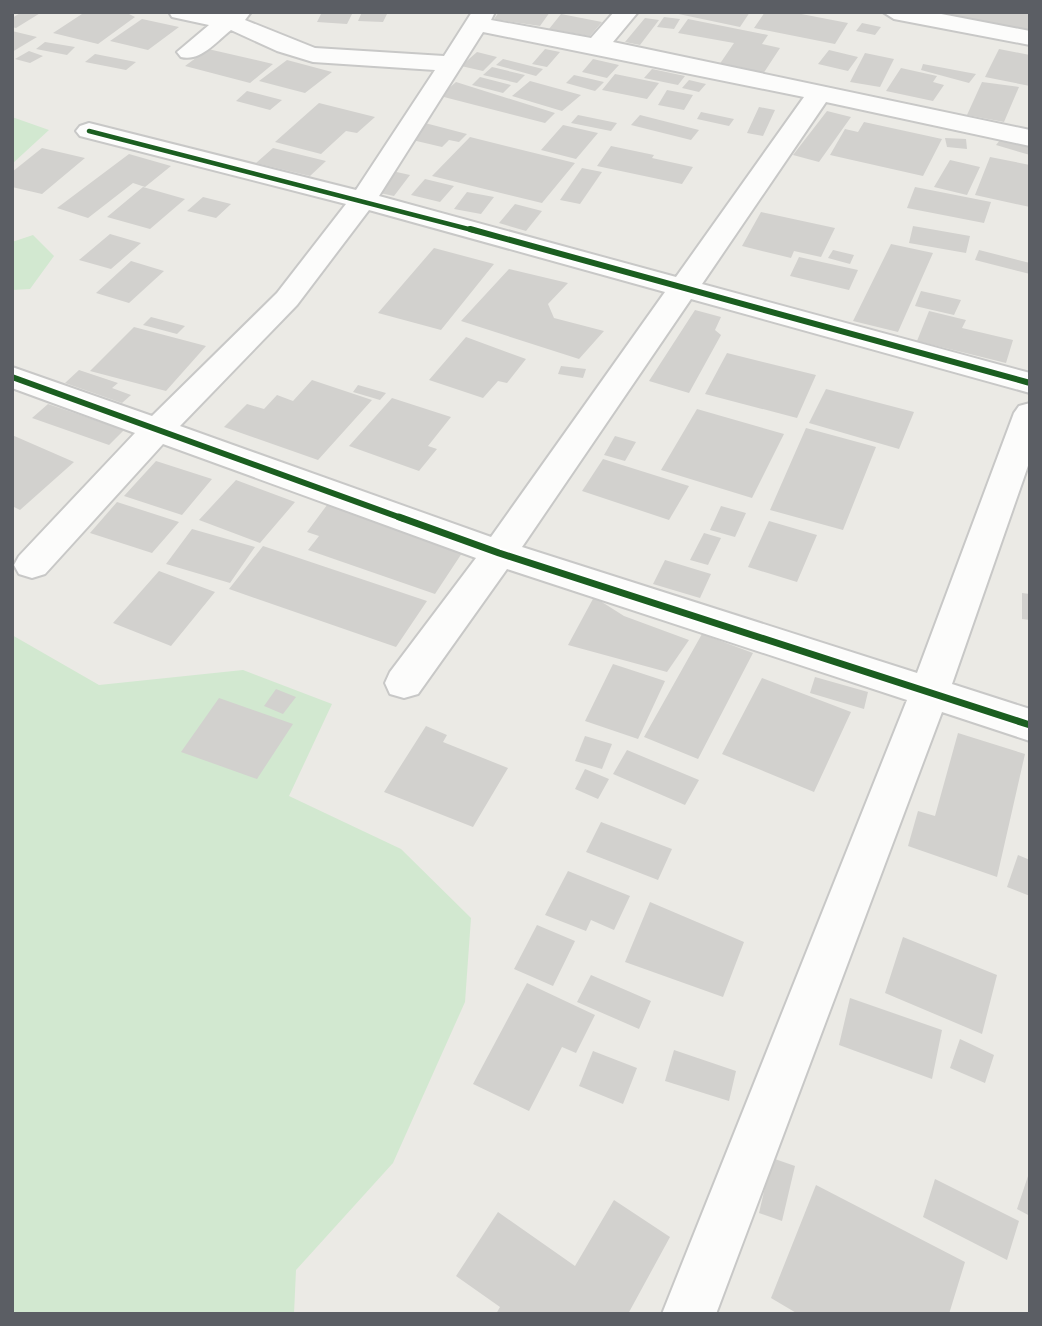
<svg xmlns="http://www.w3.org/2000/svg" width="1042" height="1326" font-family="'Space Grotesk',sans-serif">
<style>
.green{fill:#d2e8d0}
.building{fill:#d2d1ce}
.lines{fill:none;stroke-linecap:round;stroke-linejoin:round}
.minor-casing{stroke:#c8c8c7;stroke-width:4}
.minor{fill:#fcfcfb;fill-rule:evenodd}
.cycleway-far2-casing{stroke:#fff;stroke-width:7}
.cycleway-far1-casing{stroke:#fff;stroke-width:10}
.cycleway-casing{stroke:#fff;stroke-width:11}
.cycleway-far2{stroke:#1b5e20;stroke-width:4.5}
.cycleway-far1{stroke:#1b5e20;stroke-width:6}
.cycleway{stroke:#1b5e20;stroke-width:7}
</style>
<rect width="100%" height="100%" fill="#ebeae5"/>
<!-- green -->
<path class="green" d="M12 117 49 130 12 164Z
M33 235 54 256 30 289 12 290V242Z
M12 635 99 685 243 670 332 704 289 796 401 849 471 918 465 1002 393 1163 296 1270 294 1314H12Z"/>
<!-- building -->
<path class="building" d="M22 12H42L16 28 12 27V18Z
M85 12H125L135 17 98 44 53 33Z
M322 12H353L347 24 317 22Z
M362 12H388L383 22 358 21Z
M499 12H550L540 26 494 19Z
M669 12H750L740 27Z
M765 12H791L848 23 835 44 754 28Z
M950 12H1030V30L949 17Z
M561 14 602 22 590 36 549 29Z
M664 17 680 19 674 29 657 27Z
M645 18 659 20 640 45 625 42Z
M142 19 179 27 148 50 110 41Z
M688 19 768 35 762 44 780 48 761 77 717 68 734 43 678 33Z
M862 23 881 27 875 35 856 31Z
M12 31 37 37 12 52Z
M45 42 75 47 67 55 36 49Z
M208 49 273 64 250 83 185 66Z
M545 49 560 52 547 67 532 64Z
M999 49 1030 55V86L985 77Z
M829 50 858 57 848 71 818 64Z
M29 51 43 56 30 63 15 59Z
M477 52 497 57 483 71 461 66Z
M865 53 894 59 880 87 850 82Z
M95 54 136 62 126 70 85 62Z
M503 59 543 69 536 76 496 65Z
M593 59 619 65 607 78 582 72Z
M287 60 332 72 305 93 259 81Z
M923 64 976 74 969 83 921 70Z
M492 67 525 75 517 83 483 75Z
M901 68 937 76 933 82 944 85 933 101 886 91Z
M652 69 685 76 678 85 644 78Z
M615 74 659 83 647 99 602 90Z
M574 75 604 82 595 91 566 83Z
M480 77 511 85 503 93 472 85Z
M689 80 706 84 699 92 682 88Z
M530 81 581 95 562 111 512 96Z
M456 82 555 113 545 123 440 96Z
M982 82 1019 87 1004 122 967 115Z
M667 90 693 95 684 110 658 105Z
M247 91 282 100 270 110 236 101Z
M319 103 375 117 357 133 346 131 321 154 275 142Z
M759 107 775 110 763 136 747 133Z
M827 111 851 117 819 162 793 155Z
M701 112 734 119 729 126 697 119Z
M578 115 617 123 611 131 571 123Z
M640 115 699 130 691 140 631 125Z
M864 122 942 139 923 176 830 155 845 129 858 132Z
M425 123 467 134 459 142 449 140 442 147 408 139Z
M563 125 598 133 576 159 541 150Z
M1004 135 1030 142V155L996 145Z
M470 137 575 163 542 203 432 176Z
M945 138 966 139 967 149 947 147Z
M611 146 654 155 652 158 693 167 682 184 597 166Z
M42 148 85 158 42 194 12 187V172Z
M273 148 326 161 310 176 256 163Z
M129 154 171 166 145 187 133 183 88 218 57 208Z
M990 157 1030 165V207L975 195Z
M950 160 980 167 967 195 934 187Z
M582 168 602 172 580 204 560 200Z
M392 171 410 175 394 196 375 192Z
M425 179 454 186 440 202 411 195Z
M143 187 185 199 150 229 107 217Z
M915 187 991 202 984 223 907 208Z
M467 192 494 197 481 214 454 209Z
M203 197 231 204 216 218 187 211Z
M515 204 542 211 526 231 499 223Z
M761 212 835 228 821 257 794 251 791 258 742 246Z
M913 226 970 236 966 253 909 243Z
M110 234 141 243 111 269 79 260Z
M891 244 933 253 898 332 853 321Z
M434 248 494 264 441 330 378 313Z
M833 250 854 255 850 264 828 258Z
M979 250 1030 263V274L975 260Z
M799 257 858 270 849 290 790 276Z
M131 261 164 271 129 303 96 293Z
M509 269 568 283 548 304 554 318 604 331 579 359 461 321Z
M921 291 961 300 954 315 915 306Z
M695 310 721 317 715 330 721 335 689 393 649 381Z
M929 311 966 320 962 328 1013 340 1006 363 917 341Z
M151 317 185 326 177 334 143 325Z
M134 327 206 346 166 391 90 371Z
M466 337 526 359 507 383 498 381 483 398 429 380Z
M727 353 816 375 797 418 705 394Z
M561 366 586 369 583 378 558 374Z
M79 370 118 383 112 388 131 395 122 403 65 383Z
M312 380 372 400 318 460 224 427 247 404 264 409 277 395 293 401Z
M358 385 386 393 380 400 353 392Z
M826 389 914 412 899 449 809 423Z
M392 398 451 417 428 446 437 449 419 471 349 446Z
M48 404 124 430 109 445 32 418Z
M697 409 784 434 752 498 661 470Z
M806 428 876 447 843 530 770 510Z
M12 435 74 462 20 510 12 506Z
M615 436 636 442 625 461 604 455Z
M603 459 689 486 669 520 582 491Z
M156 461 212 479 182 515 124 496Z
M236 480 295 502 260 543 199 520Z
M117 502 179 522 152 553 90 533Z
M327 505 464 550 435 594 308 550 319 536 307 532Z
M721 506 746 513 735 537 710 530Z
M769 521 817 535 797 582 748 567Z
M192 529 255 547 230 583 166 564Z
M704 533 721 538 708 565 690 560Z
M263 546 427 601 396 647 229 589Z
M665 560 711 574 700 598 653 584Z
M159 571 215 592 171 646 113 623Z
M1022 593 1030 594V620L1022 619Z
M594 597 624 616 689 640 667 672 568 645Z
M702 634 753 653 698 759 644 737Z
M613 664 665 681 638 739 585 721Z
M815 677 868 692 864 709 810 693Z
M762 678 851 712 814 792 722 754Z
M276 689 296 697 283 714 264 706Z
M219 698 293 724 257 779 181 752Z
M426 726 447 735 443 742 508 768 473 827 384 792Z
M958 733 1025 754 997 877 908 846 918 811 935 816Z
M585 736 612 744 602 769 575 761Z
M627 750 699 780 685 805 613 774Z
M585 769 609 779 598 799 575 789Z
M601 822 672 849 658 880 586 852Z
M1018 855 1030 860V896L1007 887Z
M568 871 630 896 614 930 591 920 586 931 545 915Z
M650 902 744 942 723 997 625 962Z
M537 925 575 941 553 986 514 969Z
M903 937 997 975 982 1034 885 993Z
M591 975 651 1001 639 1029 577 1002Z
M527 983 595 1015 576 1053 562 1047 529 1111 473 1084Z
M850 998 942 1030 932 1079 839 1045Z
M960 1039 994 1055 985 1083 950 1068Z
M674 1050 736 1071 729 1101 665 1081Z
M593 1051 637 1068 623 1104 579 1086Z
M772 1158 795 1166 782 1221 759 1213Z
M1030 1170V1216L1017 1209Z
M935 1179 1019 1221 1007 1260 923 1217Z
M816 1185 965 1262 949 1314H798L771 1298Z
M614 1200 670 1237 628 1314H496L500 1307 456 1276 498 1212 575 1266Z"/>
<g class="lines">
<!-- minor casing -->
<g class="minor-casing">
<path id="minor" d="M169 12H251L245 20 315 48 444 56 472 12H495L491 20 591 38 614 12H638L613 42 1030 130V146L826 102 702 284 1030 373V393L691 299 522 547 917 673 1014 413 1019 406 1030 403V460L952 684 1030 709V741L942 712 716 1314H662L907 700 507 569 418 694 404 698 390 694 385 683 390 672 476 558 163 444 45 574 32 578 19 574 14 565 19 556 135 433 12 388V367L152 416 277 293 346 204 80 136 76 131 80 126 89 123 356 190 435 70 313 62 277 51 231 30C216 42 200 62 181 57L177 52 209 25 172 17ZM483 32 804 97 676 277 379 196ZM369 210 665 292 491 537 180 426 297 305Z
M883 12H931L1030 31V45L894 19Z"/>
</g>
<!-- minor -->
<use href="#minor" class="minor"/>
<!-- cycleway-far2 casing -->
<g class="cycleway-far2-casing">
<path id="cycleway-far2" d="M89 131 476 231"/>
</g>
<!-- cycleway-far1 casing -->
<g class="cycleway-far1-casing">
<path id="cycleway-far1" d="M470 229 1030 383
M12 377 404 519"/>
</g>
<!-- cycleway casing -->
<g class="cycleway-casing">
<path id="cycleway" d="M399 517 499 553 1030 725"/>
</g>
<!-- cycleway-far2 -->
<use href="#cycleway-far2" class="cycleway-far2"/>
<!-- cycleway-far1 -->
<use href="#cycleway-far1" class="cycleway-far1"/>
<!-- cycleway -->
<use href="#cycleway" class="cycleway"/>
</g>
<!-- border -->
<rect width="1042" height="1326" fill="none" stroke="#5b5e64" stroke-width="28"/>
</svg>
